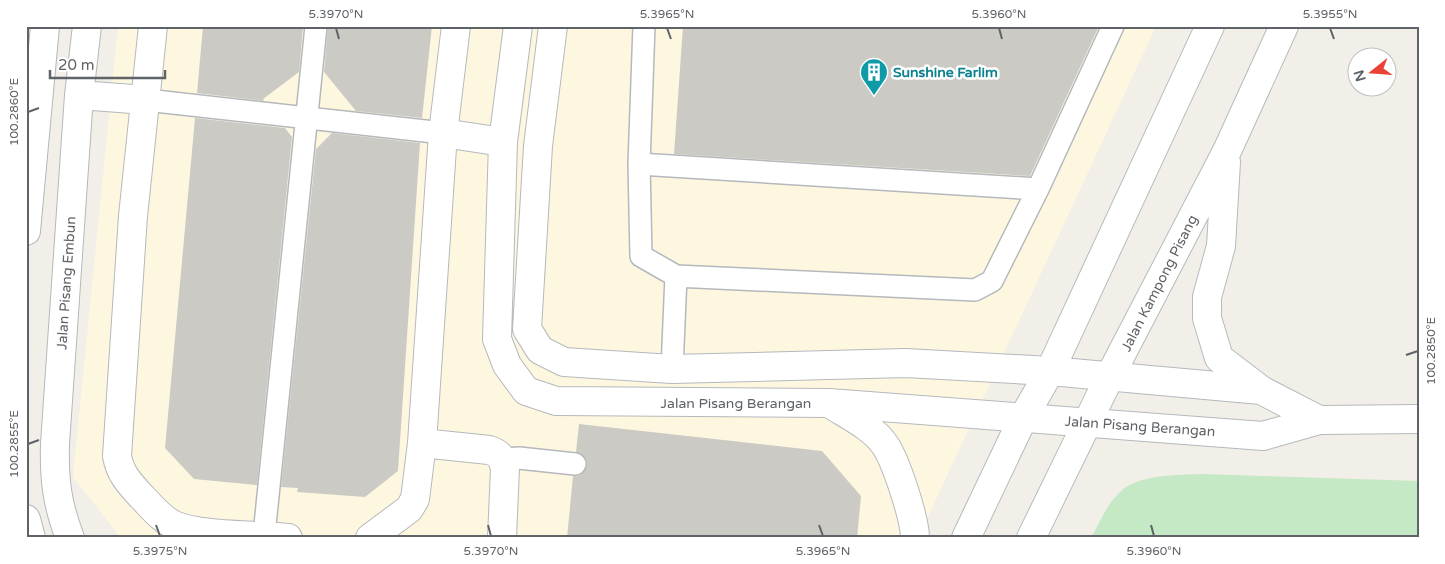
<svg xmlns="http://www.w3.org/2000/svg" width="1445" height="564" font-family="'Varela Round',sans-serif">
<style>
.commercial{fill:#fef7e0}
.green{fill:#c5e8c5}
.building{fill:#cccac5}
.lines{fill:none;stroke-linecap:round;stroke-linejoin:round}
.service-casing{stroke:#b5b8bc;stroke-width:24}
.minor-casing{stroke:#b5b8bc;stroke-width:30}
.tertiary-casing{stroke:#b5b8bc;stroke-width:30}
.secondary-casing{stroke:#b6babf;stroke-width:30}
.service{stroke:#fff;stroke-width:21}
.minor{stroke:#fff;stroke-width:28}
.tertiary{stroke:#fff;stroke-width:28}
.secondary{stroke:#fff;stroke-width:28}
.ticks{fill:none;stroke:#5f6368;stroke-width:2}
.labels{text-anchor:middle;stroke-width:5;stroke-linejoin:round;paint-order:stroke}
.culture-label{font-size:14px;font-weight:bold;fill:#0d838f;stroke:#fff;text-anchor:start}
.street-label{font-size:14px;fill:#5f6368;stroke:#fff}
.neatline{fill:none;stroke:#5f6368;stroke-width:2}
.ticks-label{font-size:12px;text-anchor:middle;fill:#5f6368}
</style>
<rect width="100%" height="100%" fill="#f1efe8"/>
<!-- commercial -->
<path class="commercial" d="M118 26H1156L918 538H121L73 477Z"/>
<!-- green -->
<path class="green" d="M1203 474 1419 481V538H1091C1100 522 1107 504 1120 492 1138 474 1179 475 1203 474Z"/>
<!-- building -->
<path class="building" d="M203 26H303L299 72 263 99 264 101 197 93Z
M328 26H432L422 118 356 111 324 72Z
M683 26H1099L1030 176 674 154Z
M195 118 285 128 292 137 257 485 194 479 165 448Z
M332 133 420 143 398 471 365 497 297 492 298 488 281 487 316 149Z
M579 424 822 451 861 496 857 538H567L573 476 580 475 587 466 586 459 576 452Z"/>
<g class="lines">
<!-- service casing -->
<g class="service-casing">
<path id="service" d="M644 26 639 164 641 256 676 276 975 290 992 281 1038 189 1113 26
M146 100 443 133
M639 164 1038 189
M672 369 676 276
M503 459 519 458 575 464
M264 535 316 26"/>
</g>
<!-- minor casing -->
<g class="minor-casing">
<path id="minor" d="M153 26 133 216 117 456C120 474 130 484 142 497 152 507 161 519 174 525 198 536 258 535 288 538
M79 95 146 100
M443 133 503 142
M26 231 45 26
M422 443 489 450C499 453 502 457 505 468L502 538
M26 519 31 538
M70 538C57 504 54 480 55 444L79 95 87 26
M370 538 409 509 415 499 422 443 443 133 456 26"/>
</g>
<!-- tertiary casing -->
<g class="tertiary-casing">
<path id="tertiary" d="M518 26 503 142 497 339 507 365 526 391 556 401 829 403 1263 436 1319 420 1419 419
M553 26 538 146 527 329 540 350 564 362 672 369 906 363 1050 371 1261 390 1319 420"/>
</g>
<!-- secondary casing -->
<g class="secondary-casing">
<path id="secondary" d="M1226 162 1221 246 1207 297V318L1219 358 1261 390
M829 403C847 415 873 427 885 445 896 461 915 519 915 538
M966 538 1023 418 1050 371 1210 26
M1031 538 1110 376 1227 151 1284 26"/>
</g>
<!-- service -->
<use href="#service" class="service"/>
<!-- minor -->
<use href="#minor" class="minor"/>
<!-- tertiary -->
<use href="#tertiary" class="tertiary"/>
<!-- secondary -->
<use href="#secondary" class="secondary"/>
</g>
<!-- ticks -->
<path class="ticks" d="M336 28 339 39M667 28 671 39M999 28 1002 39M1330 28 1334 39M28 112 39 108M1406 355 1418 351M28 444 39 440M156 525 160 536M488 525 491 536M819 525 823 536M1151 525 1154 536"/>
<!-- icons -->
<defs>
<g id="building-pin" transform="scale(1.4375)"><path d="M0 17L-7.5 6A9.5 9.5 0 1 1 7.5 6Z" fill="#0f9aa8" stroke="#fff"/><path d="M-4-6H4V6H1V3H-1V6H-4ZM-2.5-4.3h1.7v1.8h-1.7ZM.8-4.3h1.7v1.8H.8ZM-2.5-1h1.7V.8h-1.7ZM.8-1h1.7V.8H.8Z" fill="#fff"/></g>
</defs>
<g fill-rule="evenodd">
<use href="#building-pin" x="874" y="72"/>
</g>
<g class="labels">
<!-- culture labels -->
<g class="culture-label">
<text x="893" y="77">Sunshine Farlim</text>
</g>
<!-- street labels -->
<g class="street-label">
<text transform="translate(66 283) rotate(-86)" y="5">Jalan Pisang Embun</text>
<text transform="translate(1159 283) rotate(-63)" y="5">Jalan Kampong Pisang</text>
<text x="736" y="408">Jalan Pisang Berangan</text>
<text transform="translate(1140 426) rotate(4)" y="5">Jalan Pisang Berangan</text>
</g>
</g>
<!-- border -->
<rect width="1445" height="564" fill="none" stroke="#ffffff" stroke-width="55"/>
<!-- north arrow -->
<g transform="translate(1372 72) rotate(253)"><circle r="24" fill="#ffffff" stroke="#bfc1c3"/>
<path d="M0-4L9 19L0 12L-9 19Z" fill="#ea4335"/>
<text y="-8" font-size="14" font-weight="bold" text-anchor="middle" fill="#5f6368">N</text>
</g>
<!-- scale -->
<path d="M50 70v8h115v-8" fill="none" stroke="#5f6368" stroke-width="2.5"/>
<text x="58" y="70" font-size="15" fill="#5f6368" stroke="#ffffff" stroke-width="4" paint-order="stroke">20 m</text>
<rect x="28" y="28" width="1390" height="508" class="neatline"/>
<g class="ticks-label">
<text x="336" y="18">5.3970°N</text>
<text x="667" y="18">5.3965°N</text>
<text x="999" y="18">5.3960°N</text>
<text x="1330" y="18">5.3955°N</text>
<text transform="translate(14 112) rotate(-90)" y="4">100.2860°E</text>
<text transform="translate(1431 351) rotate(-90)" y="4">100.2850°E</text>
<text transform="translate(14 444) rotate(-90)" y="4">100.2855°E</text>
<text x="160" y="555">5.3975°N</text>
<text x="491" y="555">5.3970°N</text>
<text x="823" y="555">5.3965°N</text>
<text x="1154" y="555">5.3960°N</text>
</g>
</svg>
